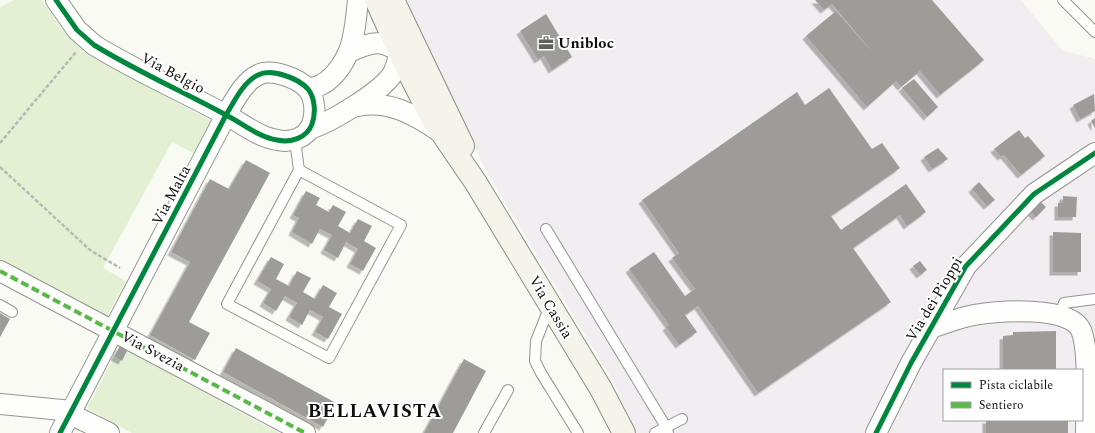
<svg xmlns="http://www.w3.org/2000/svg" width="1095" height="433" font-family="Spectral,serif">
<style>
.industrial{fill:#f2edf0;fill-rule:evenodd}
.green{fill:#e4f0d4}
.building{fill:#9e9c99;filter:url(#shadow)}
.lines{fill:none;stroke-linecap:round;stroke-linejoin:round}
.lane-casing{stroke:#949492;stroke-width:12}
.street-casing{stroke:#949492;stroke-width:22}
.secondary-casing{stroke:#8b8b88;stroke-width:24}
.path{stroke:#b8b8b7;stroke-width:2.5;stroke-dasharray:4 2;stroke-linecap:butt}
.lane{stroke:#fefefd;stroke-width:10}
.street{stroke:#fefefd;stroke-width:20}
.secondary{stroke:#f5f4ea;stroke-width:22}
.quiet{stroke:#58b947;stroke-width:4;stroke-dasharray:8 4;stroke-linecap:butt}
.cycleway-casing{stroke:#fff;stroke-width:8}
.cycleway{stroke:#00873e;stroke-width:5}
.labels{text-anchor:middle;stroke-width:4;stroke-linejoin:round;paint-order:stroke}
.poi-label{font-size:15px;font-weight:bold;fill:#0e0e0e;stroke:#fff;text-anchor:start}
.street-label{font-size:15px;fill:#0e0e0e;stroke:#fff}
.district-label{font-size:19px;font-weight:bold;letter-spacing:1px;fill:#0e0e0e;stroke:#fff}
</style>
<defs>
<filter id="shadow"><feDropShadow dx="-3.5" dy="3.5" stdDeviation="0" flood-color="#0004"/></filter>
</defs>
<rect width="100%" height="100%" fill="#fafaf4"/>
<!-- industrial -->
<path class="industrial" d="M403 0H1021L1062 50 1095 59V433H637L611 378 485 169ZM944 370H1082V420H944Z"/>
<!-- green -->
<path class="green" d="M14 0H42L62 30 84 52 211 121 195 154 172 142 103 268 126 281 106 318 0 263V7Z
M127 351 279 433H132L87 408 114 357 122 361Z"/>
<!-- building -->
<path class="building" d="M815 0H932L984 60 940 95 920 71 901 87 896 81 867 107 806 36 836 11 874 54 832 4 824 10Z
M546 14 572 57 552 70 544 56 538 60 520 31Z
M914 79 938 107 927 117 902 88Z
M829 88 872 149 882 143 900 168 831 216 841 230 906 184 926 212 907 226 900 215 853 248 891 302 758 393 698 306 685 315 697 332 679 345 666 327 669 325 629 269 654 252 685 296 695 289 672 258 679 253 642 200 797 92 805 105Z
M1094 94 1095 111 1080 119 1073 105Z
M1095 118V128L1091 121Z
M1019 130 1025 138 1028 136 1045 156 1021 175 1004 155 1001 157 994 149Z
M938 148 948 159 932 169 924 157Z
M246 160 270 173 189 322 210 333 195 360 150 335 190 262 171 252 210 179 229 189Z
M979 182 995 200 987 206 972 189Z
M306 191 320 198 316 205 329 212 333 205 346 212 338 226 350 233 358 219 372 226 364 241 376 248 363 271 350 264 358 249 346 242 338 258 324 250 332 235 320 229 312 244 292 232 299 218 293 215Z
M1063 196 1077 197 1076 217H1058V203H1063Z
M1041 202 1046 207 1036 217 1031 212Z
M1053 232 1081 233V272H1053Z
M271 257 284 264 276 279 289 286 297 271 311 278 303 292 315 299 323 285 337 293 329 307 342 314 328 339 315 332 323 317 310 310 302 325 289 317 297 303 285 296 276 311 263 303 271 289 257 281Z
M920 261 927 270 920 275 913 266Z
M0 313 10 319 0 337Z
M1056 331V370H1003V336L1013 335V332Z
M120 346 127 351 122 361 114 357Z
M236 348 336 403 323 427 223 372Z
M464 359 486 371 453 433H424Z
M986 420H1068V433H986Z"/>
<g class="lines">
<!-- lane casing -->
<g class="lane-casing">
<path id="lane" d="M1063 0 1095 32
M295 140 299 170 401 225 329 358 227 304 299 170
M546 229 666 427 668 433
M0 305 12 312
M550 306 536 341 535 361 541 373 578 433
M1060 315 1064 303 1095 299
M484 433 508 390
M655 433 682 419"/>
</g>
<!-- street casing -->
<g class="street-casing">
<path id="street" d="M56 0 77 30 94 45C136 71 182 91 226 115 242 123 258 137 277 140 291 143 307 138 312 124 316 113 315 98 308 89 298 78 271 68 258 75 243 82 234 102 226 115L60 433
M349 52C375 40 383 39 407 57
M307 88C326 89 341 69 348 53 355 38 356 17 358 0
M353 107C386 98 414 114 440 132
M309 129C330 123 379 93 392 75 398 65 398 54 403 44
M0 271 305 433
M931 328C945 323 959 318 974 315 997 311 1070 305 1081 330 1090 352 1086 407 1086 433
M0 404 62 410 109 433
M876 433 911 363 966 266 1034 194 1095 153"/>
</g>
<!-- secondary casing -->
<g class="secondary-casing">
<path id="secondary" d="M376 0 409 73 433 120 476 183 601 389 624 433
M393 0 463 146"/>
</g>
<!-- path -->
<path class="path" d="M0 143 76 52
M0 167 90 250 120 268"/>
<!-- lane -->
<use href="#lane" class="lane"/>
<!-- street -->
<use href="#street" class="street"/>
<!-- secondary -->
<use href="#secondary" class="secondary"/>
<!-- quiet -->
<path class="quiet" d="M0 271 305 433"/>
<!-- cycleway casing -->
<g class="cycleway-casing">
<path id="cycleway" d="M56 0 77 30 94 45C136 71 182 91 226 115 242 123 258 137 277 140 291 143 307 138 312 124 316 113 315 98 308 89 298 78 271 68 258 75 243 82 234 102 226 115L60 433
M876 433 911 363 966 266 1034 194 1095 153"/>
</g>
<!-- cycleway -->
<use href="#cycleway" class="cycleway"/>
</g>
<!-- icons -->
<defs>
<g id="office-bare" transform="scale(1.2)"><path d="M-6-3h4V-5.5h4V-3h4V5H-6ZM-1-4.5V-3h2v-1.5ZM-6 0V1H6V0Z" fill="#61615e" stroke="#fff" stroke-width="2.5" paint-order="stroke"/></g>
</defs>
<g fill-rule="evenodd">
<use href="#office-bare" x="546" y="43"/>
</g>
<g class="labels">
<!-- poi labels -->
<g class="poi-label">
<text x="558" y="48">Unibloc</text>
</g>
<!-- street labels -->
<g class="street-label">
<text transform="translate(173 73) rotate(28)" y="5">Via Belgio</text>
<text transform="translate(171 195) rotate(-62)" y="5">Via Malta</text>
<text transform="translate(934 299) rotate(-59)" y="5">Via dei Pioppi</text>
<text transform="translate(551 307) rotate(59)" y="5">Via Cassia</text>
<text transform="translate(153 351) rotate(28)" y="5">Via Svezia</text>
</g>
<!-- district labels -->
<g class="district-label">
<text x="375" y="417">BELLAVISTA</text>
</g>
</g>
<!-- legend -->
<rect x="943" y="369" width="140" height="52" fill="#ffffff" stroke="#9f9f9f"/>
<rect x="951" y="382" width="20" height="6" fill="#00873e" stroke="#9f9f9f"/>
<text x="979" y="389" font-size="12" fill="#0e0e0e">Pista ciclabile</text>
<rect x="951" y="402" width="20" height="6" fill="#58b947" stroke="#9f9f9f"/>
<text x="979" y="409" font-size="12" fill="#0e0e0e">Sentiero</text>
</svg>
